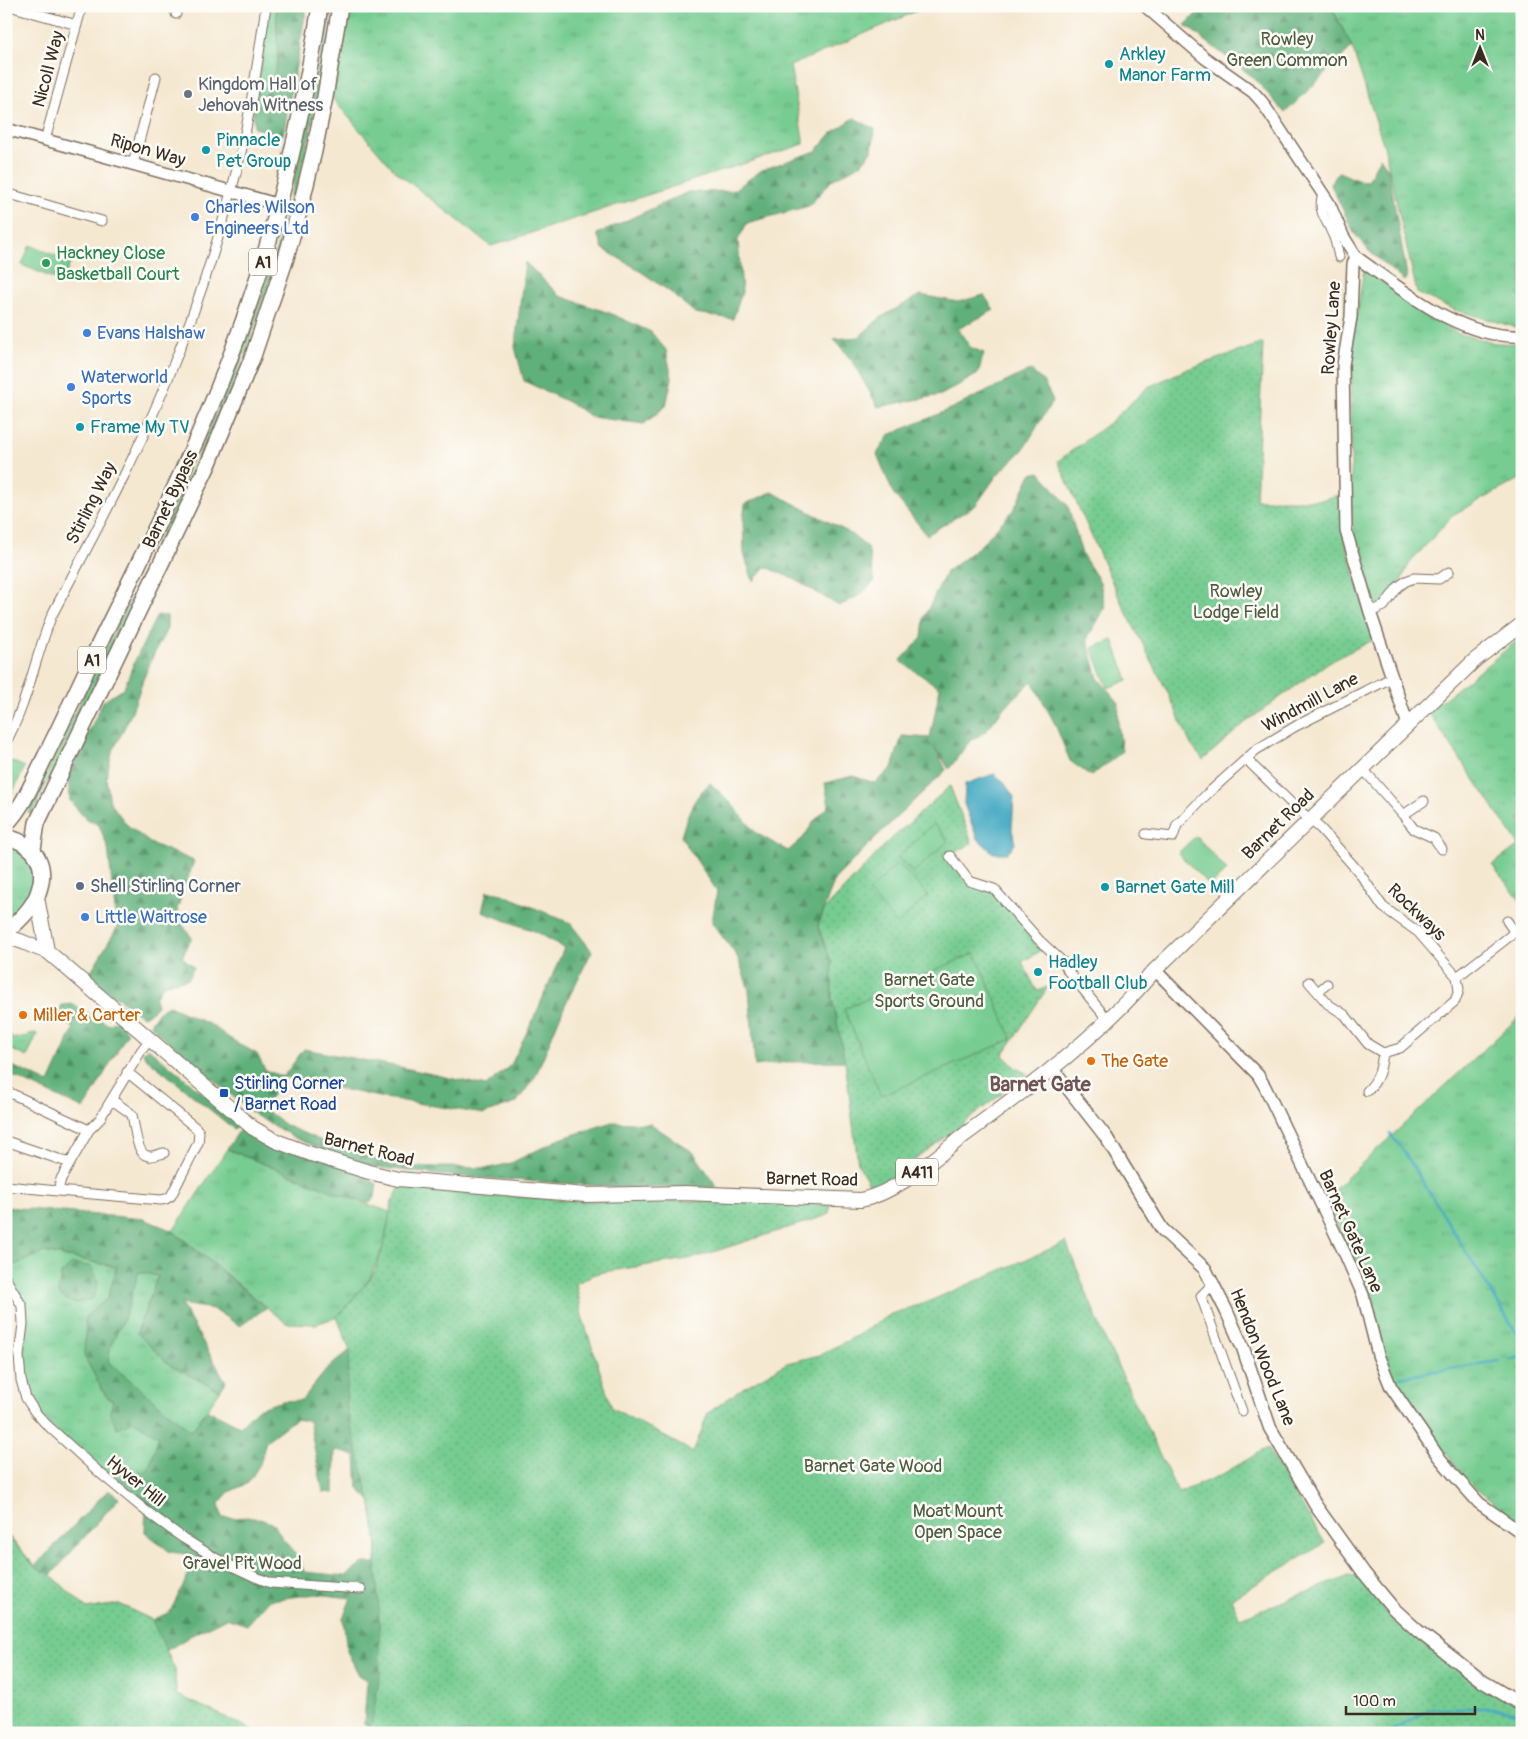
<svg xmlns="http://www.w3.org/2000/svg" width="1528" height="1739" font-family="Pangolin,sans-serif">
<style>
.grass{fill:url(#grass-tufts);stroke:#587b58}
.forest{fill:url(#forest-firs);stroke:#4e6d4c;fill-rule:evenodd}
.park{fill:url(#park-dots);stroke:#587b58}
.pitch{fill:#76cc91;stroke:#587b58}
.water{fill:#42a9c2;stroke:#3e6a70}
.lines{fill:none;stroke-linecap:round;stroke-linejoin:round}
.stream{stroke:#42a9c2;stroke-width:2.5}
.minor-casing{stroke:#7c6c5d;stroke-width:11}
.tertiary-casing{stroke:#7c6c5d;stroke-width:14}
.secondary-casing{stroke:#7c6c5d;stroke-width:15}
.primary-casing{stroke:#7c6c5d;stroke-width:16}
.trunk-casing{stroke:#7c6c5d;stroke-width:18}
.minor{stroke:#fff;stroke-width:9}
.tertiary{stroke:#fff;stroke-width:11}
.secondary{stroke:#fff;stroke-width:12}
.primary{stroke:#fff;stroke-width:14}
.trunk{stroke:#fff;stroke-width:15}
.culture-dot{fill:#0f9aa8;stroke:#fdfcf7;stroke-width:2}
.worship-dot{fill:#6b7280;stroke:#fdfcf7;stroke-width:2}
.shop-dot{fill:#3f7fe0;stroke:#fdfcf7;stroke-width:2}
.leisure-dot{fill:#2e9e5b;stroke:#fdfcf7;stroke-width:2}
.service-dot{fill:#5c6f8a;stroke:#fdfcf7;stroke-width:2}
.food-dot{fill:#e8710a;stroke:#fdfcf7;stroke-width:2}
.transit-dot{fill:#1a4fb4;stroke:#fdfcf7;stroke-width:2}
.labels{text-anchor:middle;stroke-width:5;stroke-linejoin:round;paint-order:stroke}
.shield{fill:#fdfcf7;stroke:#75695f;stroke-width:1}
.shield-label{font-size:16px;font-weight:bold;fill:#3b2a1e}
.park-label{font-size:18px;fill:#4d5b40;stroke:#fdfcf7}
.culture-label{font-size:18px;fill:#0d838f;stroke:#fdfcf7;text-anchor:start}
.street-label{font-size:18px;fill:#3b2a1e;stroke:#fdfcf7}
.worship-label{font-size:18px;fill:#5b616d;stroke:#fdfcf7;text-anchor:start}
.shop-label{font-size:18px;fill:#366cbe;stroke:#fdfcf7;text-anchor:start}
.leisure-label{font-size:18px;fill:#27864d;stroke:#fdfcf7;text-anchor:start}
.service-label{font-size:18px;fill:#4e5e75;stroke:#fdfcf7;text-anchor:start}
.food-label{font-size:18px;fill:#c56008;stroke:#fdfcf7;text-anchor:start}
.transit-label{font-size:18px;fill:#164399;stroke:#fdfcf7;text-anchor:start}
.quarter-label{font-size:20px;font-weight:bold;fill:#6f5455;stroke:#fdfcf7}
</style>
<defs>
<pattern id="grass-tufts" width="24" height="20" patternUnits="userSpaceOnUse" patternTransform="scale(1.25)"><rect width="24" height="20" fill="#76cc91"/><path d="M3 7l-1-3M5 7V3M7 7l1-3M15 17l-1-3M17 17v-4M19 17l1-3" fill="none" stroke="#67af7d"/></pattern>
<pattern id="forest-firs" width="22" height="20" patternUnits="userSpaceOnUse" patternTransform="scale(1.25)"><rect width="22" height="20" fill="#60b07b"/><path d="M5 1l3.5 6h-7zM16 11l3.5 6h-7z" fill="#508f64"/></pattern>
<pattern id="park-dots" width="8" height="8" patternUnits="userSpaceOnUse" patternTransform="scale(1.25)"><rect width="8" height="8" fill="#76cc91"/><path d="M2 2h.1M6 6h.1" fill="none" stroke="#67af7d" stroke-width="1.8" stroke-linecap="round"/></pattern>
</defs>
<rect width="100%" height="100%" fill="#fdfcf7"/>
<filter id="ink" filterUnits="userSpaceOnUse"><feTurbulence type="fractalNoise" baseFrequency=".02" numOctaves="2"/><feDisplacementMap in="SourceGraphic" scale="10" xChannelSelector="R" yChannelSelector="G"/><feConvolveMatrix kernelMatrix="1 2 1 2 8 2 1 2 1" color-interpolation-filters="sRGB"/></filter>
<filter id="wash" filterUnits="userSpaceOnUse"><feTurbulence type="fractalNoise" baseFrequency=".0096" numOctaves="4" result="noise"/><feDisplacementMap in="SourceGraphic" scale="20" xChannelSelector="R" yChannelSelector="G"/><feGaussianBlur stdDeviation="1.12" result="paint"/><feColorMatrix in="noise" values="0 0 0 0 0 0 0 0 0 0 0 0 0 0 0 0 0 1.4 0 .05"/><feComposite in="paint" operator="in"/></filter>
<g filter="url(#wash)">
<rect width="100%" height="100%" fill="#f5e8d1"/>
<!-- grass -->
<path class="grass" d="M270 6H276L278 58 272 85 253 114Z
M328 6H332L319 90 308 142 285 233 257 321 227 400 193 479 32 814 28 812C62 739 97 666 133 593 177 502 221 410 255 314 290 214 311 111 328 6Z
M347 6H928L790 66 804 144 491 246 395 171 332 98Z
M1331 6H1522V329L1455 310 1417 293 1384 146 1352 47Z
M1364 269 1410 302 1459 334 1496 343 1522 344V478L1454 514 1409 564 1398 587 1382 604H1376L1353 533 1351 492 1352 344Z
M1522 637V903L1492 865 1519 845 1428 712Z
M6 759 25 767 6 806Z
M6 843C11 845 17 846 21 849 49 869 26 904 6 920Z
M1522 1014V1526L1469 1483 1399 1391 1382 1355 1367 1291 1324 1199Z
M35 1033 37 1034 27 1057 6 1047V1041L9 1035H11L12 1039 28 1036V1034Z
M227 1149 344 1196 390 1212 384 1245 369 1280 337 1317 316 1324 286 1323 173 1231Z
M44 1252 117 1267 108 1298 86 1316 105 1395 134 1420 159 1436 148 1471 146 1511 35 1412 21 1380 22 1306 6 1279V1265L17 1264Z
M139 1271 158 1276 137 1333 170 1365 220 1391 191 1432 108 1362 111 1344 124 1319Z"/>
<!-- forest -->
<path class="forest" d="M276 6H307L283 135 254 128 253 114 272 85 278 58Z
M1204 6H1331L1352 47 1285 113 1254 78 1185 25Z
M854 118 875 129 872 151 861 164 832 180 809 206 747 223 738 240 742 292 733 319 695 313 669 291 634 267 603 249 597 234 688 192 732 191 762 170 816 151 832 133Z
M1380 157 1388 169 1405 264 1407 277 1404 281 1369 251 1354 233 1330 183 1339 172 1357 180 1368 181Z
M525 262 560 296 612 314 651 332 666 350 672 378 666 406 644 424 592 417 568 402 524 381 515 347Z
M920 295 958 302 984 295 994 310 958 329 970 347 984 353 978 374 941 395 878 407 852 361 834 339 859 337 880 318Z
M1030 370 1043 381 1053 400 1023 450 997 475 976 505 927 535 893 493 877 454 889 435 953 408Z
M1040 472 1068 506 1082 554 1100 582 1105 608 1087 639 1098 678 1119 703 1118 723 1122 752 1091 776 1070 761 1055 724 1032 681 1003 709 986 731 969 742 949 769 934 746 946 770 874 839 835 879 818 925 832 963V997L845 1061 788 1062 755 1066 749 990 737 956 712 923 717 891 681 837C688 813 691 801 710 783L730 802 756 833 788 851 803 838 815 820 829 806 825 783 853 776 875 783 892 768 902 736 930 738 940 688 900 661 922 638 924 618 946 572 981 545 1014 509 1031 474Z
M772 492 848 532 868 548 875 581 860 595 839 606 794 579 766 567 753 581 744 554 743 520 745 504Z
M157 615 167 616V629L149 664 131 714 112 753 106 778 110 802 126 824 150 843 194 861 177 909 182 924 192 938 182 957 194 967 188 979 163 985 155 998 157 1006 149 1014 142 1016 88 976 117 928 108 848 99 825 85 818 70 801 68 778 103 701 124 688 133 665Z
M487 891 502 894 570 923 592 951 565 1005 535 1077 516 1103 484 1114 379 1097 284 1077 263 1108 285 1125 317 1139 395 1166 490 1168 511 1163 560 1139 612 1122 651 1124 694 1153 717 1187 635 1188 601 1186 440 1175 376 1167 344 1158 295 1138 255 1115 159 1034 150 1024 159 1011 169 1006 213 1026 229 1038 257 1054 265 1070 283 1077 304 1049 400 1067 486 1086 511 1065 538 1009 564 948 537 932 482 912Z
M73 1004 109 1025 117 1020 128 1032 84 1109 6 1073V1063L49 1083 74 1028 57 1019 58 1011 62 1005Z
M148 1048 238 1122V1126L234 1129 145 1057 143 1052Z
M243 1125 361 1175 377 1184 375 1197 369 1203 344 1196 227 1149Z
M463 1193 576 1201H723L831 1205 828 1215 752 1238 637 1213 576 1284 580 1304 395 1588 375 1728 364 1724 367 1680 359 1675 347 1651 343 1618 351 1598 316 1594 269 1600 247 1625 226 1618 192 1635 166 1651 175 1670 176 1694 6 1733V1533L35 1566 108 1490 119 1498 51 1575 87 1609 119 1604 152 1620 170 1612 197 1557 187 1554 170 1552 145 1532 146 1500 116 1478 148 1471 159 1436 134 1421 117 1428 110 1411 113 1401 105 1395 84 1356 86 1316 108 1298 117 1267 44 1252 17 1264 6 1265V1207L144 1219 173 1231 266 1308 240 1326 213 1309 181 1304 226 1382 220 1391 170 1365 137 1333 158 1276 139 1272 124 1319 111 1344 108 1362 191 1431 208 1410 240 1426 257 1409 282 1401 302 1400 327 1369 350 1350 337 1317 369 1280ZM295 1419 309 1421 323 1492 334 1493 335 1450 356 1456 358 1489 370 1500 371 1505 377 1543 376 1563H363L346 1576 304 1572 300 1559 282 1538 274 1524 254 1517 222 1518 219 1503 229 1492 248 1483 260 1464 266 1441Z
M72 1264 90 1266C100 1279 99 1284 92 1299 78 1304 69 1305 58 1293L61 1274Z"/>
<!-- park -->
<path class="park" d="M1263 343 1256 500H1321L1342 494 1344 536 1373 640 1329 662 1246 722 1203 760 1191 745 1168 693 1121 602 1058 461 1109 423 1148 387 1185 370Z
M950 786 972 843 950 856 969 881 994 889 1047 947 1022 962 1037 991 1048 987 1003 1055 1016 1068 1028 1074 895 1175 872 1189 858 1164 845 1061 832 997V963L818 926 825 909 888 842Z
M400 1187 463 1193 576 1201H723L831 1205 828 1215 694 1258 603 1272 592 1275 576 1284 582 1316 612 1408 684 1447 693 1453 708 1413 743 1388 787 1363 820 1355 860 1334 891 1314 925 1303 1066 1242 1105 1339 1178 1493 1221 1475 1267 1448 1325 1543 1231 1599 1240 1618 1349 1576 1356 1577 1390 1610 1522 1709V1733H363L372 1722 380 1674 379 1610 376 1571 377 1543 371 1505 346 1405 350 1350 337 1317 369 1280 375 1271 384 1245 392 1202Z
M6 1533 34 1566 51 1575 87 1609 119 1604 152 1620 175 1670 176 1694 259 1733H6Z"/>
<!-- pitch -->
<path class="pitch" d="M30 245 71 262 62 282 22 265Z
M1113 640 1128 680 1108 688 1092 648Z
M934 824 948 841 913 873 898 857Z
M1196 836 1227 870 1210 886 1178 853Z
M898 863 928 895 897 924 868 892 882 878 884 879 883 877Z
M975 953 1012 1039 881 1096 844 1009Z"/>
<!-- water -->
<path class="water" d="M994 774 1003 781 1014 797 1012 829 1015 844 1007 853H993L977 838 964 804 965 784Z"/>
<g class="lines">
<!-- stream -->
<path class="stream" d="M1390 1134 1403 1150 1522 1342
M1510 1360 1522 1357
M1400 1377 1499 1361
M1388 1733 1432 1708H1493L1522 1714"/>
</g>
</g>
<g filter="url(#ink)">
<g class="lines">
<!-- minor casing -->
<g class="minor-casing">
<path id="minor" d="M13 7 77 25
M176 14 177 6
M45 140 82 6
M133 164 156 77
M6 193 102 221
M1323 194C1317 212 1326 218 1332 233 1336 240 1337 249 1339 257
M1370 612 1384 606 1398 587 1406 581 1414 578 1439 579 1449 572
M6 742C28 702 35 657 52 615 92 538 134 462 167 381 192 320 214 256 231 192 248 131 257 68 266 6
M1246 759 1292 804 1321 829 1358 871 1383 907 1418 932 1457 977 1459 990 1455 1001 1400 1048 1383 1053 1368 1044 1345 1015 1328 1004 1309 982
M1363 769 1403 815 1424 801
M1403 815 1414 829 1434 838 1442 849
M1146 834 1173 837 1177 825 1206 795 1256 750 1296 726 1393 677
M950 856 969 881 994 889 1039 940 1065 964 1068 971 1108 1020
M1457 977 1510 936 1514 931 1507 921
M1318 992 1327 984
M6 1091 89 1130
M1367 1091C1379 1080 1381 1068 1383 1053
M112 1100 129 1112 132 1115C135 1125 136 1155 148 1156 153 1157 159 1154 164 1153
M6 1141 70 1163
M6 1186 58 1191 61 1179 89 1130 99 1120 141 1051 151 1038
M58 1191 161 1200 166 1199 171 1196 198 1143 199 1132 196 1128 127 1072
M6 1279 22 1306 23 1324 19 1356 21 1380 26 1398 35 1412 46 1424 100 1473 146 1511 183 1538 217 1559 253 1576 271 1583 361 1589
M1214 1283 1201 1296 1242 1411"/>
</g>
<!-- tertiary casing -->
<g class="tertiary-casing">
<path id="tertiary" d="M1145 6 1205 58 1253 92 1262 102 1329 203 1343 236 1356 257 1353 264 1351 317 1343 365 1346 531 1370 612 1408 725
M6 129 280 205
M1356 257C1403 290 1460 339 1522 336
M1155 970 1258 1075 1265 1087 1345 1254 1363 1295 1378 1355 1391 1387 1438 1456 1453 1474 1479 1503 1522 1533"/>
</g>
<!-- secondary casing -->
<g class="secondary-casing">
<path id="secondary" d="M1052 1068 1106 1137 1162 1229 1205 1269 1226 1310 1243 1348 1270 1428 1316 1506 1364 1573 1393 1608 1418 1631 1482 1681 1522 1705"/>
</g>
<!-- primary casing -->
<g class="primary-casing">
<path id="primary" d="M37 897 47 951 253 1128 276 1141 311 1154 369 1172 398 1179 586 1195 685 1193 861 1200C898 1192 934 1159 963 1136 1017 1096 1072 1056 1119 1009 1132 997 1143 983 1155 970L1475 660 1522 624
M6 938C22 938 33 949 47 951"/>
</g>
<!-- trunk casing -->
<g class="trunk-casing">
<path id="trunk" d="M6 824C24 806 33 781 44 759 60 727 75 695 90 663 134 572 181 481 219 386 268 264 300 136 320 6
M6 837C37 844 49 866 37 896 31 910 18 922 6 932
M33 849 37 823 208 465 253 356 285 261 301 205 314 151 325 97 340 6"/>
</g>
<!-- minor -->
<use href="#minor" class="minor"/>
<!-- tertiary -->
<use href="#tertiary" class="tertiary"/>
<!-- secondary -->
<use href="#secondary" class="secondary"/>
<!-- primary -->
<use href="#primary" class="primary"/>
<!-- trunk -->
<use href="#trunk" class="trunk"/>
</g>
</g>
<!-- markers -->
<g class="culture-dot">
<circle cx="1109" cy="64" r="5"/>
<circle cx="206" cy="150" r="5"/>
<circle cx="80" cy="427" r="5"/>
<circle cx="1105" cy="887" r="5"/>
<circle cx="1038" cy="972" r="5"/>
</g>
<circle class="worship-dot" cx="188" cy="94" r="5"/>
<g class="shop-dot">
<circle cx="195" cy="217" r="5"/>
<circle cx="87" cy="333" r="5"/>
<circle cx="71" cy="387" r="5"/>
<circle cx="85" cy="917" r="5"/>
</g>
<circle class="leisure-dot" cx="46" cy="263" r="5"/>
<circle class="service-dot" cx="80" cy="886" r="5"/>
<g class="food-dot">
<circle cx="23" cy="1015" r="5"/>
<circle cx="1091" cy="1061" r="5"/>
</g>
<rect class="transit-dot" x="219" y="1088" width="10" height="10" rx="2.5"/>
<g class="labels">
<!-- shield labels -->
<g class="shield">
<rect x="249" y="248.5" width="28" height="27" rx="4"/>
<rect x="78" y="646.5" width="28" height="27" rx="4"/>
<rect x="896" y="1158.5" width="42" height="27" rx="4"/>
</g>
<g class="shield-label">
<text x="263" y="268">A1</text>
<text x="92" y="666">A1</text>
<text x="917" y="1178">A411</text>
</g>
<!-- park labels -->
<g class="park-label">
<text x="1287" y="45">Rowley<tspan x="1287" dy="21">Green Common</tspan></text>
<text x="1236" y="597">Rowley<tspan x="1236" dy="21">Lodge Field</tspan></text>
<text x="929" y="986">Barnet Gate<tspan x="929" dy="21">Sports Ground</tspan></text>
<text x="873" y="1472">Barnet Gate Wood</text>
<text x="958" y="1517">Moat Mount<tspan x="958" dy="21">Open Space</tspan></text>
<text x="242" y="1569">Gravel Pit Wood</text>
</g>
<!-- culture labels -->
<g class="culture-label">
<text x="1119" y="60">Arkley<tspan x="1119" dy="21">Manor Farm</tspan></text>
<text x="216" y="146">Pinnacle<tspan x="216" dy="21">Pet Group</tspan></text>
<text x="90" y="433">Frame My TV</text>
<text x="1115" y="893">Barnet Gate Mill</text>
<text x="1048" y="968">Hadley<tspan x="1048" dy="21">Football Club</tspan></text>
</g>
<!-- street labels -->
<g class="street-label">
<text transform="translate(48 69) rotate(-75)" y="6">Nicoll Way</text>
<text transform="translate(148 150) rotate(16)" y="6">Ripon Way</text>
<text transform="translate(1331 328) rotate(-86)" y="6">Rowley Lane</text>
<text transform="translate(170 499) rotate(-65)" y="6">Barnet Bypass</text>
<text transform="translate(91 503) rotate(-63)" y="6">Stirling Way</text>
<text transform="translate(1310 702) rotate(-28)" y="6">Windmill Lane</text>
<text transform="translate(1278 824) rotate(-44)" y="6">Barnet Road</text>
<text transform="translate(1417 912) rotate(44)" y="6">Rockways</text>
<text transform="translate(369 1149) rotate(14)" y="6">Barnet Road</text>
<text transform="translate(812 1179) rotate(1)" y="6">Barnet Road</text>
<text transform="translate(1351 1231) rotate(66)" y="6">Barnet Gate Lane</text>
<text transform="translate(1263 1357) rotate(68)" y="6">Hendon Wood Lane</text>
<text transform="translate(136 1481) rotate(39)" y="6">Hyver Hill</text>
</g>
<!-- worship labels -->
<g class="worship-label">
<text x="198" y="90">Kingdom Hall of<tspan x="198" dy="21">Jehovah Witness</tspan></text>
</g>
<!-- shop labels -->
<g class="shop-label">
<text x="205" y="213">Charles Wilson<tspan x="205" dy="21">Engineers Ltd</tspan></text>
<text x="97" y="339">Evans Halshaw</text>
<text x="81" y="383">Waterworld<tspan x="81" dy="21">Sports</tspan></text>
<text x="95" y="923">Little Waitrose</text>
</g>
<!-- leisure labels -->
<g class="leisure-label">
<text x="56" y="259">Hackney Close<tspan x="56" dy="21">Basketball Court</tspan></text>
</g>
<!-- service labels -->
<g class="service-label">
<text x="90" y="892">Shell Stirling Corner</text>
</g>
<!-- food labels -->
<g class="food-label">
<text x="33" y="1021">Miller &amp; Carter</text>
<text x="1101" y="1067">The Gate</text>
</g>
<!-- transit labels -->
<g class="transit-label">
<text x="234" y="1089">Stirling Corner<tspan x="234" dy="21">/ Barnet Road</tspan></text>
</g>
<!-- quarter labels -->
<g class="quarter-label">
<text x="1040" y="1091">Barnet Gate</text>
</g>
</g>
<!-- margin -->
<rect width="1528" height="1739" fill="none" stroke="#fdfcf7" stroke-width="25"/>
<!-- north arrow -->
<g transform="translate(1480 48)" stroke="#fdfcf7" stroke-width="4" paint-order="stroke">
<path d="M0-4L9 19L0 12L-9 19Z" fill="#3b2a1e"/>
<text y="-8" font-size="14" font-weight="bold" text-anchor="middle" fill="#3b2a1e">N</text>
</g>
<!-- scale -->
<path d="M1346 1706v8h129v-8" fill="none" stroke="#3b2a1e" stroke-width="2.5"/>
<text x="1353" y="1706" font-size="15" fill="#3b2a1e" stroke="#fdfcf7" stroke-width="4" paint-order="stroke">100 m</text>
</svg>
